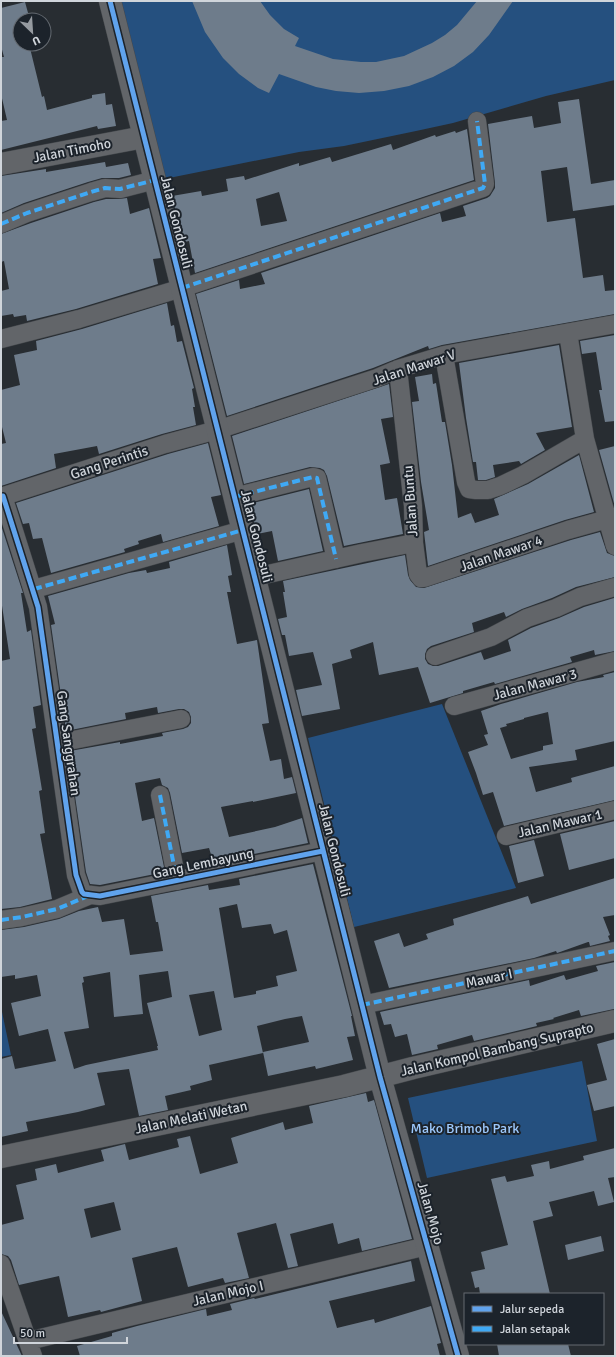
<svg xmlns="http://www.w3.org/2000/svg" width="616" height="1357" font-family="Signika,sans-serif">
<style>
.green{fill:#25507f}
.building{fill:#6e7c8b;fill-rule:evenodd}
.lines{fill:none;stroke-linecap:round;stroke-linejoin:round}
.street-casing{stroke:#44484c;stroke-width:19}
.secondary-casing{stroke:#44484c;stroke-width:23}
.street{stroke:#626569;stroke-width:18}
.secondary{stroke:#626569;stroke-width:22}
.quiet{stroke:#3fa9f5;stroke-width:4;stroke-dasharray:8 4;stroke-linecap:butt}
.cycleway-casing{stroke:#1c232b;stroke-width:8}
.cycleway{stroke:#60a3ed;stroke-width:5}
.labels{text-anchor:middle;stroke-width:4;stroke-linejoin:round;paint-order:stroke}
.street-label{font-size:14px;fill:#d0d5db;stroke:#1c232b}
.park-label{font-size:14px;fill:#9dc9fd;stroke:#1c232b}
</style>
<rect width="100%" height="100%" fill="#282d32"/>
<!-- green -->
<path class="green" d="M117 1H615V80L546 96 453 123 416 131 344 146 299 152 164 179Z
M442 704 516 888 354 927 308 738Z
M1 1007 11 1055 1 1057Z
M582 1061 597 1141 427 1178 408 1098Z"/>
<!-- building -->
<path class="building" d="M192 1H260L270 15 284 29 299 38 295 46 333 59 361 62H376L404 56 432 43 445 35 457 25 477 1H513L489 35 473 52 454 66 433 77 409 86 384 91 359 93 336 91 316 87 279 74 269 93 258 88 239 74 223 58 205 32Z
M25 2 30 20H20V44H29L42 97 44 96 47 110 92 98V95L105 93 106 105 112 104 116 126 98 129 97 126 1 150V121L7 120 1 94V57H4L1 46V8Z
M579 99 591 184 615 180V205L573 211 567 167 541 171 547 222 575 218 583 278 603 275 605 291 615 290V314L442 345 429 349 428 346 373 368 227 416 196 294 239 280 240 289 265 284 261 273 440 213 442 222 466 216 463 206 487 198 490 196 495 188V183L488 124 532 116 534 128 561 123 558 102Z
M467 129 474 180 195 273 189 241 184 242 180 221 178 222 172 196 201 191 202 196 228 191 226 179 244 176 245 180 299 163V166L330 157 332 162 391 144 393 150 435 135 436 137 455 131 456 133ZM279 192 287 221 261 226 256 199Z
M105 162 106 167 128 163 131 175 119 178H102L88 182 24 203 1 213V176L46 169V172Z
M127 198 130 214 149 208 161 258 153 259 158 284 76 309 27 321 26 315 14 317 13 314 1 316V291L9 289 4 261 1 262V234L31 223 94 202 106 199H119Z
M167 303 171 326 174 325 177 342 182 341 194 388 192 389 195 407H193L196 425 162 434 99 454 97 446 54 454 56 468 1 486V444L6 443 1 423V390L20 385 14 355 37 350 36 341 82 329Z
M615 335V421L605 422 599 390H602L596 352 582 354 580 341Z
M559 345 572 427 536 433 545 450 521 464 519 461 493 465 495 477 486 480H478L476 462H473L466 418 459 363Z
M432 374 433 384 436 383 442 422H445L452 465 458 518 471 513 475 523 499 515 494 499 528 484 579 455 594 512 565 520 428 566 424 532 429 530 421 482 412 402 419 401 415 377Z
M389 384 393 417 381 419 390 463 380 465 385 500 397 498 403 534 344 546 327 476 324 470 320 468 310 467 244 484 232 436Z
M208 443 221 495 211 497 219 526 163 542 161 534 138 541 139 544 124 549 125 552 51 573 42 538 33 539 29 523 23 524 16 503 168 454Z
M615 446V507L599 450Z
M309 489 323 551 278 561 272 531 257 534 249 504Z
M1 525 23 593H21L27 632 31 630 41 705 33 707 36 728 32 729 42 790 39 791 45 833 40 834 52 899 20 907 1 909V661L10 659 1 599Z
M600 532 607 553 615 556V577L576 587 552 598 522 609 506 617 504 612 472 623 474 632 431 646 427 649 425 654V659L428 664 433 666H438L481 652 484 660 511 651 508 640 531 628 559 618 584 607 614 598 615 651 595 655 594 650 570 657 572 662 495 684 494 682 463 691V693L430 703 418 667 379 675 373 642 350 650 352 658 332 664 340 709 302 716 296 690 322 685 313 652 289 656 285 635H282L278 619 287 617 283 592H285L283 581 405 555 408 575 410 580 416 587 424 588 571 540Z
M227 545 232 575 228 576 231 592H227L237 644 257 640 269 723 262 724 270 761 281 759 284 779 292 777 296 793 253 802V801L221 807 229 837 275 827 302 818 308 843 235 858 234 855 213 861 209 848 182 853 170 793 168 788 162 785 160 778 135 783 142 821 154 818 165 872 100 885 90 884 86 872 74 789H77L70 751 120 742V744L163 736 162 733 183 729 188 727 191 723V717L189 712 184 709H179L158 713 157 707 125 713 126 719 66 731 51 625 55 624 48 596 129 573 146 570 147 573 170 568 169 562Z
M615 672V741L575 750 577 760 529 767 536 792 572 782 571 778 615 766V800L504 826 493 792 483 795 476 773 468 752 488 745 484 735 488 734 481 711 501 704 577 682 604 677 603 675ZM548 712 553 744 543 746V750L511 759 500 728 507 726 506 724 524 719V718Z
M615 821V858L569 870 560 834Z
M534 840 544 876 518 883 509 846Z
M313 864 352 1016H351L355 1036 347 1037 353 1060 316 1069 315 1066 268 1076 263 1052 309 1042 302 1016 285 1019 257 1026 263 1053 209 1065 212 1080 190 1086 191 1090 165 1096 168 1110 139 1116 129 1069 97 1073 105 1105 78 1112 26 1122 28 1131 1 1137V1059L12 1056 15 1069 56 1061 48 1029 19 1036 11 1003 41 996 37 975 15 979V975L1 977V930L24 927 59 919 79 911 98 907 102 922 124 919 130 955 163 951 158 922H156L151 896 208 885 209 890 240 885 239 879ZM237 904 242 928 271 924 274 934 287 930 297 971 276 976 278 986 256 991V994L234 998 219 908ZM168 971 172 997 147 1003 158 1046H157L158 1050 86 1065 74 1069 64 1032 89 1028 82 983 84 982 83 977 110 972 114 1017 143 1014 139 975ZM214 991 222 1030 199 1036 189 995Z
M615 878V915L603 917 610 935 608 936 610 941 590 946 589 942H588L560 952 557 953 556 951 534 958 389 988 374 941 399 933 404 947 428 939 426 934 454 925 453 919 528 896 531 904Z
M615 962V1008L614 1009 581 1016 579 1010 553 1018 554 1019 536 1023 537 1026 474 1041 472 1035 437 1045 438 1049 412 1055 407 1034 395 1037 391 1024 384 1025 380 1012 529 980 530 986 564 975 566 980 598 971 596 966Z
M615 1039V1106L594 1111 587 1085 607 1080 597 1044Z
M366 1093 368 1102 374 1100 412 1239 362 1251 359 1238 338 1244 333 1223 290 1234 298 1266 288 1268 276 1223 237 1233 249 1278 225 1283 223 1278 188 1287 177 1247 132 1258 142 1301 101 1312 100 1310 68 1317 59 1276 19 1285 11 1260 8 1256 1 1254V1225L24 1219 16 1185 37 1180 35 1169 56 1164 58 1173 104 1161 101 1150 125 1144 129 1160 179 1147 177 1139 190 1136 200 1174 238 1163 231 1138 283 1122 285 1130 313 1123 309 1106ZM114 1202 121 1230 91 1238 84 1209Z
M615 1148V1177L608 1178 614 1202 598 1206 594 1191 549 1202 553 1216 533 1221 550 1294H480L479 1287 475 1288 471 1272 485 1269 481 1252 508 1245 491 1179 505 1176 507 1182 534 1176 531 1165 549 1161 550 1169 584 1160 583 1156Z
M601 1236 604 1251 568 1260 565 1245Z
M411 1261 415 1281 329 1301 337 1328 374 1319 375 1323 431 1306 441 1343 437 1344 440 1356H80L77 1346 112 1336V1333L137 1326 206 1309 207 1316 232 1310 230 1304 254 1298 255 1299Z
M1 1311 21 1354 22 1356H1Z
M497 1344H568L571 1356H499Z"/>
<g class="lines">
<!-- street casing -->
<g class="street-casing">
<path id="street" d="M1 224 27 213 91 192 105 188 120 189 155 180
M568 333 585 439 615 546
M1 339 79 319 182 288 483 188 485 184 477 121
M444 355 466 482 469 489 476 490H488L500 486 523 475 585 439
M3 496 38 607 76 875 82 892 84 894 100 896 323 851
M1 497 165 444 217 430 377 378 398 369 444 355 615 324
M234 497 305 479 313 477 317 478 336 559
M414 543 418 574 421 578H424L568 530 615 517
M255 577 362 553 414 543 413 506 398 369
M34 589 243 530
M435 656 491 637 527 618 556 608 580 597 615 587
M454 706 615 661
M58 743 181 719
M160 795 177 881
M506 836 615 810
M1 920 22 917 57 909 88 896
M362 1005 615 951
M1 1264 33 1356
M28 1341 427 1246"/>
</g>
<!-- secondary casing -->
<g class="secondary-casing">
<path id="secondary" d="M110 1 380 1077 458 1356
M1 164 144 137
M1 1157 344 1086 413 1068 615 1021"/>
</g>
<!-- street -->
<use href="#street" class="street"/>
<!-- secondary -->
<use href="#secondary" class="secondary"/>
<!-- quiet -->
<path class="quiet" d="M1 224 27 213 91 192 105 188 120 189 155 180
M182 288 483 188 485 184 477 121
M234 497 305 479 313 477 317 478 336 559
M34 589 243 530
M160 795 177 881
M1 920 22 917 57 909 88 896
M362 1005 615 951"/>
<!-- cycleway casing -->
<g class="cycleway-casing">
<path id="cycleway" d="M110 1 380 1077 458 1356
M3 496 38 607 76 875 82 892 84 894 100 896 323 851"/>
</g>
<!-- cycleway -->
<use href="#cycleway" class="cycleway"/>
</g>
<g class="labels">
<!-- street labels -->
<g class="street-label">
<text transform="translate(72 150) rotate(-11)" y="5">Jalan Timoho</text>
<text transform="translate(177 222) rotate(76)" y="5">Jalan Gondosuli</text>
<text transform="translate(414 367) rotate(-18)" y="5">Jalan Mawar V</text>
<text transform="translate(109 462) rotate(-18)" y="5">Gang Perintis</text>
<text transform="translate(410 501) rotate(-94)" y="5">Jalan Buntu</text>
<text transform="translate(257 536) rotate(76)" y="5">Jalan Gondosuli</text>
<text transform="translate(501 553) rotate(-19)" y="5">Jalan Mawar 4</text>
<text transform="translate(535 684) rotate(-15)" y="5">Jalan Mawar 3</text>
<text transform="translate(69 743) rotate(82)" y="5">Gang Sanggrahan</text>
<text transform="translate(560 823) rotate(-13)" y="5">Jalan Mawar 1</text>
<text transform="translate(335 850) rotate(76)" y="5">Jalan Gondosuli</text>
<text transform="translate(203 863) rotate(-12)" y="5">Gang Lembayung</text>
<text transform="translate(489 978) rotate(-12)" y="5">Mawar I</text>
<text transform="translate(497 1049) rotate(-13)" y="5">Jalan Kompol Bambang Suprapto</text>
<text transform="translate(191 1117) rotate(-12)" y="5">Jalan Melati Wetan</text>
<text transform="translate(431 1213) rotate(74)" y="5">Jalan Mojo</text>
<text transform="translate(228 1293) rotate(-13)" y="5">Jalan Mojo I</text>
</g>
<!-- park labels -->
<g class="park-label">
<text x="465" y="1133">Mako Brimob Park</text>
</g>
</g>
<!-- border -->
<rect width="616" height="1357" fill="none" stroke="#d0d5db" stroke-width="4"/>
<!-- legend -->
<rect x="464" y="1293" width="140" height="52" fill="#1c232b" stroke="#646a71"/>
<rect x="472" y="1306" width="20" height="6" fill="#60a3ed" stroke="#646a71"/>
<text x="500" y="1313" font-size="12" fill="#d0d5db">Jalur sepeda</text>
<rect x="472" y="1326" width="20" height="6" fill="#3fa9f5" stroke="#646a71"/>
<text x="500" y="1333" font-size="12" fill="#d0d5db">Jalan setapak</text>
<!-- north arrow -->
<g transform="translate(32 32) rotate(155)"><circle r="19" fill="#1c232b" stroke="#646a71"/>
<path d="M0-3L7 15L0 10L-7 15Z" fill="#959aa0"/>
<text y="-6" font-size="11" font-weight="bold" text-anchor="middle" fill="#d0d5db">U</text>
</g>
<!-- scale -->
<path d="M14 1337v6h113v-6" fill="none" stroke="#d0d5db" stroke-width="2"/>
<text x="20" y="1337" font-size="12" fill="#d0d5db" stroke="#1c232b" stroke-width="3" paint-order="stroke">50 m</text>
</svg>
